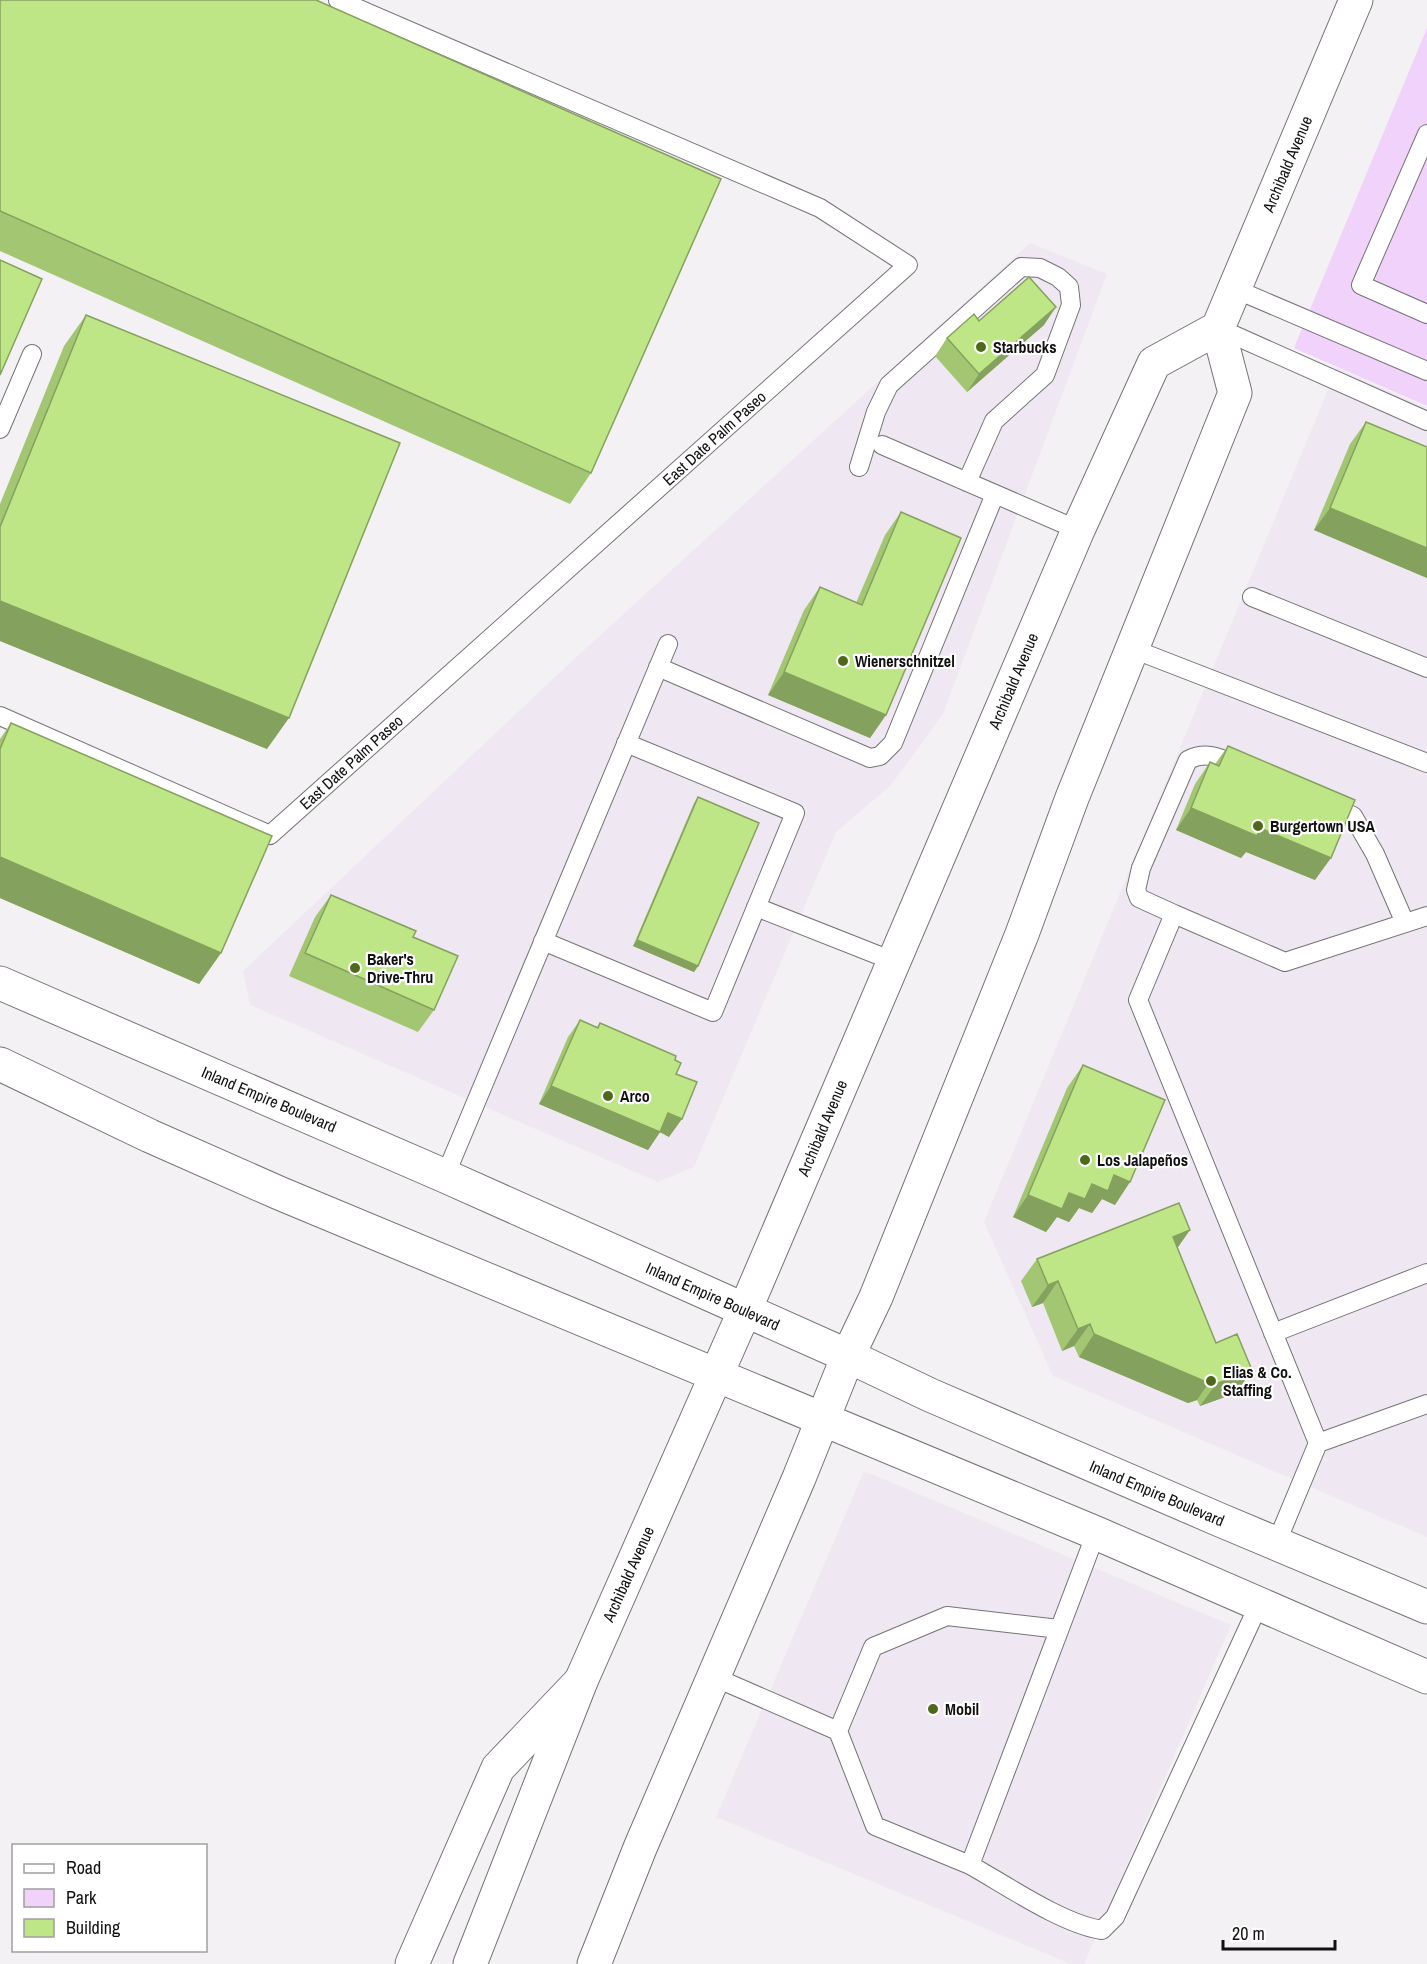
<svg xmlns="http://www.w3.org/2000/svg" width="1427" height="1964" font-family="'Archivo Narrow',sans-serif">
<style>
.built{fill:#efe7f2}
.green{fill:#f0d2fb}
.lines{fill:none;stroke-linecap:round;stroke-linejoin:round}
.service-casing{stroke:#757276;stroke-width:20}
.secondary-casing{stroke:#757276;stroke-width:35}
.motorway-casing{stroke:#757276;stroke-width:35}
.service{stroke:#fff;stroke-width:18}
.secondary{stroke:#fff;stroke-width:33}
.motorway{stroke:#fff;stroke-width:33}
.wall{fill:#a3c673}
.shaded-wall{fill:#85a15e}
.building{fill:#bee686;stroke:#85a15e;stroke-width:1.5}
.poi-dot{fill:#4d691c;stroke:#fff;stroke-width:2}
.labels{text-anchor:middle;stroke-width:4.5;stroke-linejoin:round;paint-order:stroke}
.street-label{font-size:16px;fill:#111011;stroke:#fff}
.poi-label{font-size:16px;font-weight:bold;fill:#111011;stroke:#fff;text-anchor:start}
</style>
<rect width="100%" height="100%" fill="#f4f1f5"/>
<!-- built -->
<path class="built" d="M1030 243 1107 274 943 714 891 785 836 832 694 1167 658 1182 250 1005 243 971 572 661Z
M1337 368 1427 408V1537L1053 1376 984 1222Z
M864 1471 1231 1625 1084 1964H1071L716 1817Z"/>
<!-- green -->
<path class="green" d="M1427 28V406L1294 348Z"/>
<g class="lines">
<!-- service casing -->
<g class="service-casing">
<path id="service" d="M1427 134 1361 285 1427 314
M1235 289 1427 371
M1218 328 1427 421
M0 429 32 354
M882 445 1078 530
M859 467 876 412 889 385 1021 267 1040 268 1058 277 1069 287 1071 305 1045 375 994 421 967 482
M1252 597 1427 668
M1133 649 1427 763
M658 667 870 758 880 756 893 743 995 494
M0 716 270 835 908 265 820 208 338 0
M1327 804 1353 816 1375 854 1405 923
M756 907 893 961
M1174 914 1139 898 1136 890 1141 868 1188 760C1208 750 1222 759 1241 767
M543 941 713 1012 795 813 626 743
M445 1176 668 644
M1273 1333 1427 1273
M1318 1443 1427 1404
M1276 1544 1318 1443 1138 1000 1174 914 1285 962 1427 916
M714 1677 838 1731 875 1826 970 1865 1096 1533
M838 1731 873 1647 947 1616 1059 1629
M970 1865C1006 1885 1062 1924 1102 1930L1115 1917 1259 1604"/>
</g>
<!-- secondary casing -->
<g class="secondary-casing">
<path id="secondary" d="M0 983 445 1176 848 1356 930 1395 1220 1520 1427 1607
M0 1064 150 1136 279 1193 1096 1533 1427 1677
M470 1964 581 1681 745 1310 1078 530 1154 363 1218 328
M594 1964 640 1848 799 1478 848 1356 876 1297 1022 934 1072 798 1235 393 1218 328 1356 0"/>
</g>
<!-- motorway casing -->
<g class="motorway-casing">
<path id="motorway" d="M412 1964 498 1768 581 1681"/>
</g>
<!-- service -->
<use href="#service" class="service"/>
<!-- secondary -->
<use href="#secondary" class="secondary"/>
<!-- motorway -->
<use href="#motorway" class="motorway"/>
</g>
<!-- wall -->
<path class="wall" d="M0 0 591 473 570 504 0 251Z
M86 315 267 749 0 641V504L64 346Z
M979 321 1044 325 967 392 935 356 947 338Z
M1366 422 1427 447V578L1314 530 1350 444Z
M901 512 886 715 870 738 768 695 804 610 820 587 856 603 885 535Z
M11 723 221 953 199 984 0 898V739Z
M1228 746 1315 880 1246 852 1241 858 1176 830 1195 784 1210 762 1215 764Z
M698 797V966L694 972 633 946 694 803Z
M331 895 413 937 434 1010 418 1032 289 976 315 917Z
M580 1020 597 1027 600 1023 675 1060 676 1074 669 1137 660 1132 648 1150 539 1104 568 1037Z
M1083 1065 1115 1205 1102 1199 1092 1213 1079 1208 1069 1222 1057 1217 1046 1232 1013 1217 1067 1088Z
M1178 1248 1236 1393 1200 1406 1197 1400 1188 1403 1079 1357 1074 1346 1062 1351 1043 1303 1032 1307 1021 1281 1037 1259Z"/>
<!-- shaded-wall -->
<path class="shaded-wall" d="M1056 307 1044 325 967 392 979 374Z
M1330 508 1427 548V578L1314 530Z
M0 601 289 718 267 749 0 641Z
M784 672 886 715 870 738 768 695Z
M1191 808 1260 828 1331 858 1315 880 1246 852 1241 858 1176 830Z
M0 857 221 953 199 984 0 898Z
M637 940 698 966 694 972 633 946Z
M551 1086 668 1113 682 1119 669 1137 660 1132 648 1150 539 1104Z
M1114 1175 1130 1182 1115 1205 1102 1199 1092 1213 1079 1208 1069 1222 1057 1217 1046 1232 1013 1217 1028 1195 1069 1193Z
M1190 1230 1174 1253 1173 1237Z
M1058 1281 1043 1303 1032 1307 1048 1285Z
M1090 1324 1074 1346 1062 1351 1078 1329Z
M1094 1334 1213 1377 1197 1400 1188 1403 1079 1357Z
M1252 1370 1236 1393 1200 1406 1216 1384Z"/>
<!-- building -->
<path class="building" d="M0 0H316L721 179 591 473 0 211Z
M0 260 42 279 0 375Z
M1029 277 1056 307 979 374 947 338 974 314 979 321Z
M86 315 400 443 289 718 0 601V527Z
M1366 422 1427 447V548L1330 508Z
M901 512 961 538 886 715 784 672 820 587 862 605Z
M11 723 272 836 221 953 0 857V749Z
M1228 746 1355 800 1331 858 1260 828 1257 836 1191 808 1210 762 1219 766Z
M698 797 759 823 698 966 637 940Z
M331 895 416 931 413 937 458 956 434 1010 305 953Z
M580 1020 598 1028 600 1023 676 1056 675 1060 681 1063 676 1074 697 1082 682 1119 668 1113 660 1132 551 1086Z
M1083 1065 1165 1100 1130 1182 1114 1175 1108 1191 1092 1184 1085 1199 1069 1193 1062 1209 1028 1195Z
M1179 1203 1190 1230 1173 1237 1216 1343 1237 1334 1252 1370 1216 1384 1213 1377 1204 1381 1094 1334 1090 1324 1078 1329 1058 1281 1048 1285 1037 1259Z"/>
<!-- markers -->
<g class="poi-dot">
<circle cx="981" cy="347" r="6"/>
<circle cx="843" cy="661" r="6"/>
<circle cx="1258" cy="826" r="6"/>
<circle cx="355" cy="968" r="6"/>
<circle cx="608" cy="1096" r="6"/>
<circle cx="1085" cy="1160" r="6"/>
<circle cx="1211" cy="1381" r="6"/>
<circle cx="933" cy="1709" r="6"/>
</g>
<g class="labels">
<!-- street labels -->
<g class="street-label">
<text transform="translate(1287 164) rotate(-67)" y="6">Archibald Avenue</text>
<text transform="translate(714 438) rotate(-42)" y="6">East Date Palm Paseo</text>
<text transform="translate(1013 681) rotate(-67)" y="6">Archibald Avenue</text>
<text transform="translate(351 762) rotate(-42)" y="6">East Date Palm Paseo</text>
<text transform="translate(269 1099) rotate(23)" y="6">Inland Empire Boulevard</text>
<text transform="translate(822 1128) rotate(-67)" y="6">Archibald Avenue</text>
<text transform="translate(713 1296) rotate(24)" y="6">Inland Empire Boulevard</text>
<text transform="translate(1157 1493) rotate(23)" y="6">Inland Empire Boulevard</text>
<text transform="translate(628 1574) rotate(-66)" y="6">Archibald Avenue</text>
</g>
<!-- poi labels -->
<g class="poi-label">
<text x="993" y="353">Starbucks</text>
<text x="855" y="667">Wienerschnitzel</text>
<text x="1270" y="832">Burgertown USA</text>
<text x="367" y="965">Baker's<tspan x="367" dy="18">Drive-Thru</tspan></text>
<text x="620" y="1102">Arco</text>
<text x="1097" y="1166">Los Jalapeños</text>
<text x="1223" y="1378">Elias &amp; Co.<tspan x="1223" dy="18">Staffing</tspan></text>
<text x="945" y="1715">Mobil</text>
</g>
</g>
<!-- legend -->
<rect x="12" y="1844" width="195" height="108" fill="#ffffff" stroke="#a09fa0" stroke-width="1.5"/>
<rect x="24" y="1864" width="30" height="9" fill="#ffffff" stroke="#a09fa0" stroke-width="1.5"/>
<text x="66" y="1874" font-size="18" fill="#111011">Road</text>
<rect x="24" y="1889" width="30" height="18" fill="#f0d2fb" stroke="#a09fa0" stroke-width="1.5"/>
<text x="66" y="1904" font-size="18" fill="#111011">Park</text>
<rect x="24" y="1919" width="30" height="18" fill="#bee686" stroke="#a09fa0" stroke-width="1.5"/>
<text x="66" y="1934" font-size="18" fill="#111011">Building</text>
<!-- scale -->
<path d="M1223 1940v9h112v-9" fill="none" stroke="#111011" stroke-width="3"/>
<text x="1232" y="1940" font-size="18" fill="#111011" stroke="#ffffff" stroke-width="4.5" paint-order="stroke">20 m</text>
</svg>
